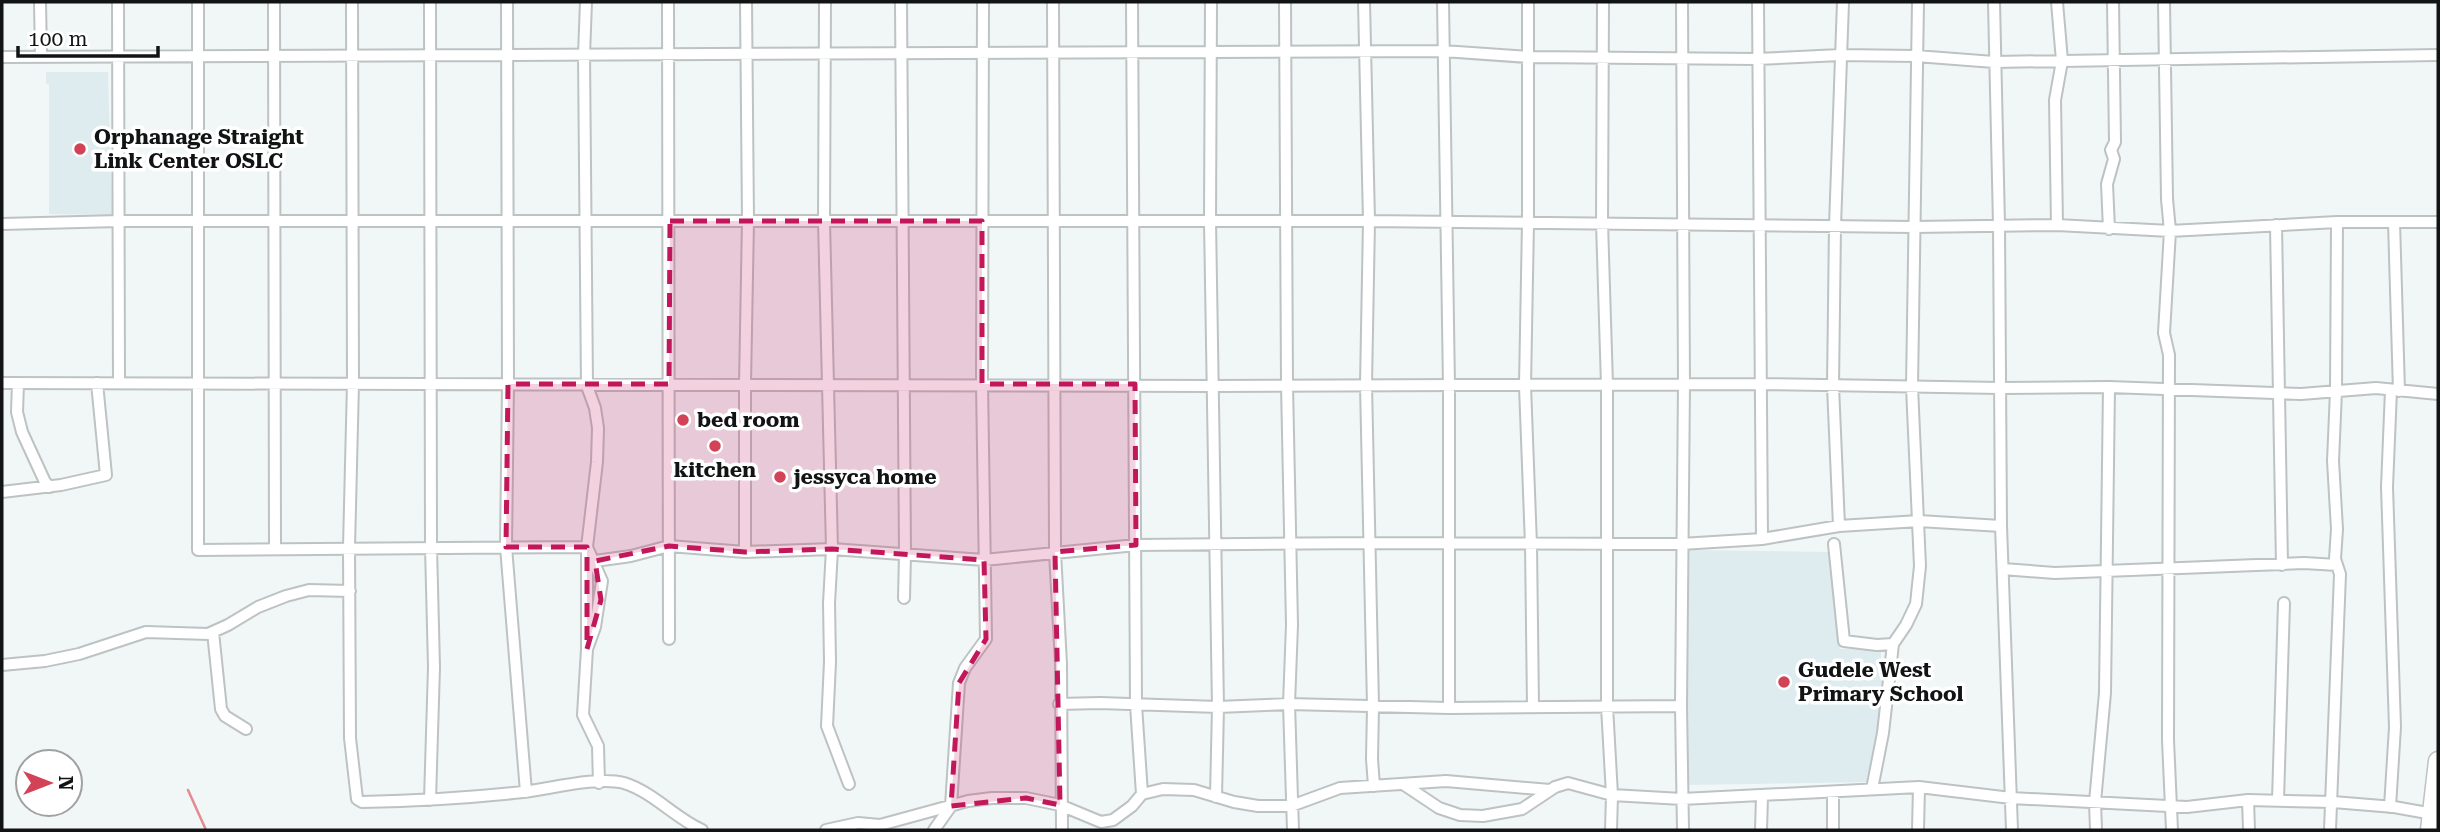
<svg xmlns="http://www.w3.org/2000/svg" width="2440" height="832" font-family="'Roboto Serif',serif">
<style>
.built{fill:#deecef}
.lines{fill:none;stroke-linecap:round;stroke-linejoin:round}
.stream{stroke:#e38b90;stroke-width:2.5}
.minor-casing{stroke:#bdc2c3;stroke-width:14}
.trunk-casing{stroke:#bdc2c3;stroke-width:21}
.minor{stroke:#fff;stroke-width:10}
.trunk{stroke:#fff;stroke-width:18}
.marked{fill:#c2185b;fill-opacity:0.2;stroke:#c2185b;stroke-width:5;stroke-dasharray:14 9;stroke-linejoin:round}
.poi-dot{fill:#d34357;stroke:#fff;stroke-width:2.5}
.labels{text-anchor:middle;stroke-width:7;stroke-linejoin:round;paint-order:stroke}
.poi-label{font-size:21px;font-weight:bold;fill:#121314;stroke:#fff;text-anchor:start}
</style>
<rect width="100%" height="100%" fill="#f1f6f7"/>
<!-- built -->
<path class="built" d="M46 72H108L112 215 49 214V84H46Z
M1686 550 1829 552 1840 649H1881L1882 715 1869 782 1688 785Z"/>
<g class="lines">
<!-- stream -->
<path class="stream" d="M188 790 206 830"/>
<!-- minor casing -->
<g class="minor-casing">
<path id="minor" d="M40 2 41 57
M118 2 119 383
M198 2V550L587 547 602 581 595 627 587 649
M274 2 275 549
M352 2 353 383 349 547 350 738 357 799 362 802C416 801 469 798 523 792 550 789 597 776 624 783 653 792 675 818 702 830
M430 2 431 547 434 667 430 800
M507 2 508 384 506 547 526 792
M586 2 584 55 587 386 595 408 598 428 597 462 587 547V649L583 715 598 746 599 783
M668 2 669 639
M746 2 748 221 745 384V552L832 549 984 560 1136 545 1371 543 1681 544 1762 539 1839 526 1919 521 2001 526
M825 2 824 221 832 549 829 603 830 662 827 726 849 784
M901 2 905 554 904 598
M1053 2 1055 552 1061 664 1062 830
M1132 2 1136 705 1142 794
M1211 2 1210 221 1218 707 1216 797
M1285 2 1287 385 1292 625 1289 704 1293 830
M1364 2 1369 221 1366 385 1373 706 1372 759 1374 786
M1443 2 1449 386V708
M1528 2V222L1525 386 1531 545 1533 707
M1603 2 1602 223 1607 385V706L1612 795 1611 830
M1682 2 1684 385 1681 706 1683 830
M1758 2 1762 539
M1994 2 1999 225 2001 526 2012 830
M2164 2 2167 199 2170 231 2164 333 2169 355 2168 740 2172 830
M2 57 1443 51 1528 57 1757 59 1840 55 1916 56 1994 62 2438 55
M2394 222 2399 391
M2 224 119 221H1369L1914 227 2057 225 2170 231 2337 222H2438
M2057 225 2055 100 2062 61 2057 2
M2276 225 2282 565
M2109 229 2107 184 2114 159 2111 150 2115 142 2113 2
M2 383 1214 386 1762 384 2001 388 2109 387 2301 394 2376 388 2438 394
M18 383 17 412 22 432 45 482 50 487
M2 492 61 485 106 475 97 383
M1839 526 1833 386 1835 226 1843 2
M1834 544 1844 641 1877 645 1893 644
M595 561 631 556 669 546 745 552
M2003 569 2055 573 2304 563 2337 565
M213 632 221 709 225 716 246 729
M2 665 45 661 79 654 146 632 208 634 228 625 258 607 286 596 309 590 350 591
M1059 704 1100 703 1218 707 1289 704 1449 708 1681 706
M1403 784 1439 808 1460 815 1483 816 1522 809 1555 787 1568 783 1612 795 1682 799 1919 787 2011 798 2187 807 2248 800 2333 802 2394 807 2433 814
M1872 789 1883 733 1893 644 1906 625 1916 604 1920 566 1912 387 1918 2
M1833 792V830
M2248 800 2249 830
M2278 800 2284 603
M2390 807 2395 727 2387 487 2391 390
M826 830 858 823 880 825 968 801 992 798H1026L1060 805 1101 822 1113 820 1132 806 1142 794 1163 789 1194 790 1234 802 1258 806H1291L1340 788 1446 781 1550 790
M934 830 951 806 959 683 965 668 986 639 982 384 983 2
M1761 830 1762 797
M1918 830 1919 787
M2096 830 2095 802 2105 693 2109 387
M2330 830 2340 574 2335 559 2337 529 2333 461 2336 391 2337 222"/>
</g>
<!-- trunk casing -->
<g class="trunk-casing">
<path id="trunk" d="M2430 830 2438 761"/>
</g>
<!-- minor -->
<use href="#minor" class="minor"/>
<!-- trunk -->
<use href="#trunk" class="trunk"/>
</g>
<!-- marked area -->
<path class="marked" d="M670 221H982V384H1135L1136 545 1055 552 1060 805 1026 798 951 806 959 683 986 639 984 560 832 549 745 552 669 546 595 561 601 600 587 649V547H506L508 384H669Z"/>
<!-- markers -->
<g class="poi-dot">
<circle cx="80" cy="149" r="7"/>
<circle cx="683" cy="420" r="7"/>
<circle cx="715" cy="446" r="7"/>
<circle cx="780" cy="477" r="7"/>
<circle cx="1784" cy="682" r="7"/>
</g>
<g class="labels">
<!-- poi labels -->
<g class="poi-label">
<text x="94" y="144">Orphanage Straight<tspan x="94" dy="24">Link Center OSLC</tspan></text>
<text x="697" y="427">bed room</text>
<text x="715" y="477" text-anchor="middle">kitchen</text>
<text x="794" y="484">jessyca home</text>
<text x="1798" y="677">Gudele West<tspan x="1798" dy="24">Primary School</tspan></text>
</g>
</g>
<!-- border -->
<rect width="2440" height="832" fill="none" stroke="#121314" stroke-width="7"/>
<!-- north arrow -->
<g transform="translate(49 783) rotate(90)"><circle r="33" fill="#ffffff" stroke="#a0a1a1" stroke-width="2"/>
<path d="M0-5L12 26L0 18L-12 26Z" fill="#d34357"/>
<text y="-10" font-size="19" font-weight="bold" text-anchor="middle" fill="#121314">N</text>
</g>
<!-- scale -->
<path d="M18 46v10h140v-10" fill="none" stroke="#121314" stroke-width="3.5"/>
<text x="28" y="46" font-size="21" fill="#121314" stroke="#ffffff" stroke-width="5" paint-order="stroke">100 m</text>
</svg>
